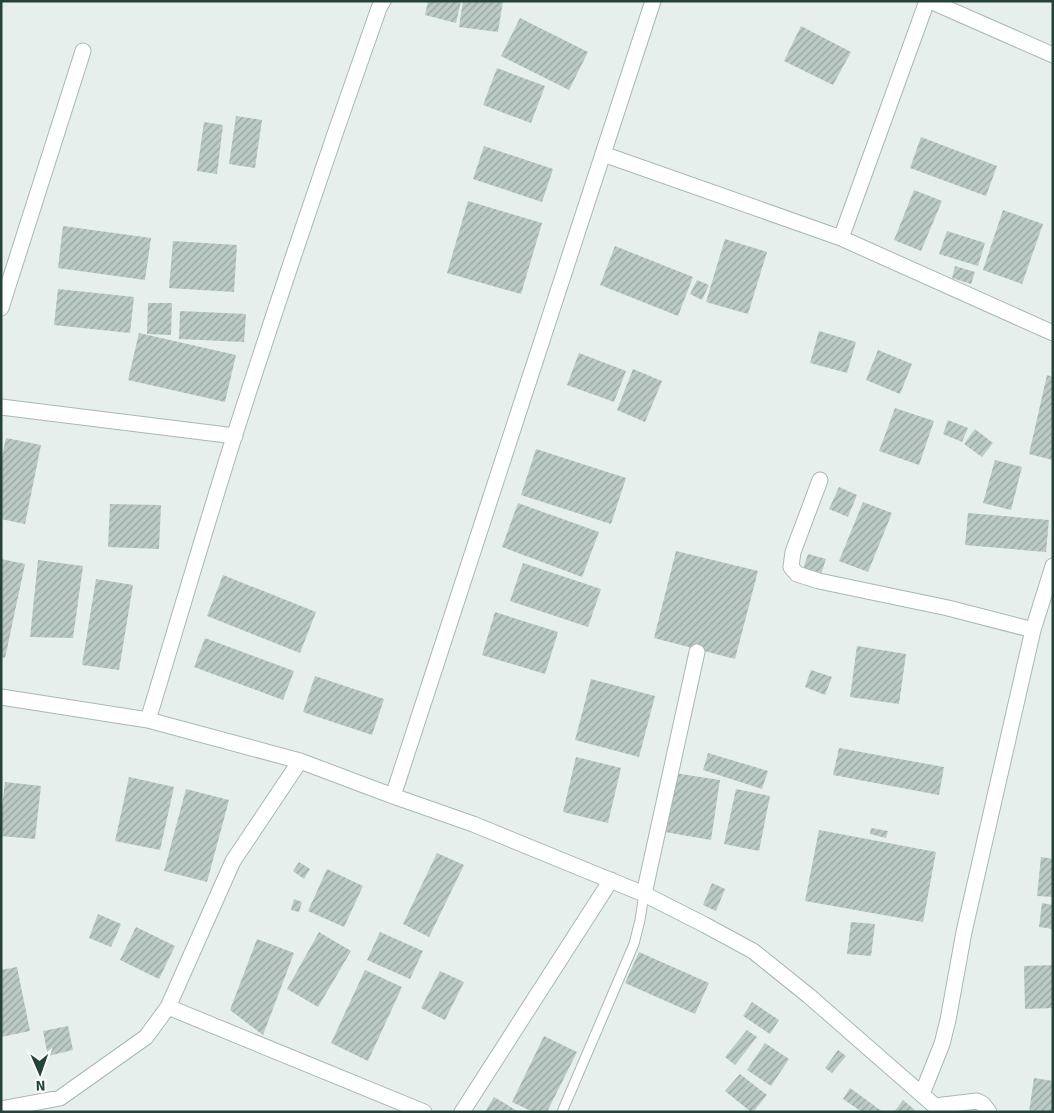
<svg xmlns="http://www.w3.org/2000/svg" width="1054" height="1113" font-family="Signika,sans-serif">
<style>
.building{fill:url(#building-hatch)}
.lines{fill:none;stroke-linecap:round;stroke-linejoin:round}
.service-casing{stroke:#a8b8b2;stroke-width:11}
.minor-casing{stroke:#a8b8b2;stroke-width:17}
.service{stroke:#fff;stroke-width:9}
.minor{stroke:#fff;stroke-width:15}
</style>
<defs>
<pattern id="building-hatch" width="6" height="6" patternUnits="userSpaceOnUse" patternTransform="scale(1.25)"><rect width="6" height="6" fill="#bbcac4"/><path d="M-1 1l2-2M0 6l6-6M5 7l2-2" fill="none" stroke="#98a6a0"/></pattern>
</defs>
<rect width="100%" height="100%" fill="#e6efeb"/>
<!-- building -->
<path class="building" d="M428 1H461L456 23 425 15Z
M463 1H503L498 32 459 27Z
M520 18 588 52 569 90 501 56Z
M801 26 851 52 833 85 784 61Z
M497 68 545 86 531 123 483 105Z
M236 116 262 120 255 168 229 164Z
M204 122 223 125 217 174 197 171Z
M921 137 997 166 986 196 910 168Z
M484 146 553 169 542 202 473 179Z
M914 190 942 201 921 251 894 240Z
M468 201 542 223 521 294 447 273Z
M1003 210 1043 224 1022 284 983 270Z
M63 226 151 238 145 280 58 268Z
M947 231 985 243 978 266 939 254Z
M725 239 767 252 748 314 706 302Z
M173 241 237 245 234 292 169 288Z
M615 246 693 277 678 316 600 285Z
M955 266 975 272 971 284 952 278Z
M697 280 709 285 702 300 690 294Z
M58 289 134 297 130 333 54 325Z
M148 303H172L171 335 147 334Z
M180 311 246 314 244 342 179 339Z
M819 331 856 342 847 373 810 363Z
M139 333 236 355 225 402 128 380Z
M878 350 912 364 900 394 866 380Z
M579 353 626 371 614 402 567 385Z
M633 369 662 381 645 422 617 410Z
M1047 375 1053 377V460L1029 454Z
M895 408 934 421 919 465 879 451Z
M948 420 968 428 962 442 943 434Z
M975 429 993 443 982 457 964 444Z
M6 438 41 445 25 524 1 519V461Z
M536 449 626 478 611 524 521 495Z
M995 460 1022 467 1011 510 983 503Z
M839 487 857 495 848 517 829 509Z
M863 502 892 513 868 572 839 561Z
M518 503 599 532 582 577 502 547Z
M110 504 161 505 159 549 108 547Z
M968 513 1049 520 1046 552 965 545Z
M676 551 758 571 735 659 654 638Z
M808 554 826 559 821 574 803 569Z
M1 559 25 564 5 658 1 657Z
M38 560 83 566 73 638 30 637Z
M523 563 601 589 588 627 510 601Z
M223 575 316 612 300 653 207 616Z
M96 579 133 585 119 670 82 665Z
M495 612 558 632 545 674 482 655Z
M205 638 294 671 283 700 194 667Z
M857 646 906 654 899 704 850 697Z
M811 670 832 677 825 695 805 687Z
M315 676 384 699 372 735 303 712Z
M591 679 655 696 639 757 575 740Z
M839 748 944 767 939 795 833 775Z
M708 753 768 771 762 789 703 770Z
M576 757 621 768 608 823 563 812Z
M674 773 720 780 711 840 665 832Z
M129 777 174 787 160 850 115 841Z
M5 782 41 786 35 839 1 836V817Z
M186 789 229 800 207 882 164 871Z
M736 789 770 796 759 851 724 844Z
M871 828 888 831 886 838 870 834Z
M819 830 936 852 923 922 805 901Z
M437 853 464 865 429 937 403 924Z
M1041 857 1053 859V897L1037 896Z
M299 862 310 869 304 879 293 871Z
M327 869 363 886 344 927 308 911Z
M712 883 725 889 716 911 703 905Z
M294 899 302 902 299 912 291 910Z
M1042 903 1053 905V929L1039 927Z
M98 914 121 924 111 947 89 938Z
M851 922 875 924 871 956 847 954Z
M136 927 175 946 159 979 120 960Z
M319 932 351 951 318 1007 287 989Z
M380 932 423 951 410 979 367 960Z
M257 939 294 953 263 1035 230 1010Z
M639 952 709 983 695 1014 625 983Z
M1053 965V1008L1025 1009 1024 966Z
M17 967 30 1031 1 1037V970Z
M365 970 402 987 368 1061 331 1043Z
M440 971 464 982 445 1020 421 1008Z
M752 1002 779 1020 770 1034 743 1016Z
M68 1026 73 1050 48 1056 43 1031Z
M747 1030 757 1037 735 1065 725 1057Z
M544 1036 577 1052 547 1112H533L512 1102Z
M765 1043 789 1059 771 1086 747 1070Z
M838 1050 846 1056 832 1073 825 1068Z
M740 1074 767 1095 753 1112H751L725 1091Z
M1034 1078 1053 1081V1112H1029Z
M850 1088 883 1112H862L843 1099Z
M494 1097 519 1112H485Z
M903 1100 915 1110 913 1112H894Z"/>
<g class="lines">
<!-- service casing -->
<g class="service-casing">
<path id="service" d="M562 1112 634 944 640 920 644 894"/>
</g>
<!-- minor casing -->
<g class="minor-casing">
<path id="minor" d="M930 1 1053 55
M603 154 841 238 1053 333
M841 238 927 1
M1 308 83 51
M1 407 235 436
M820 480 793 552 791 567 797 574 819 581 948 608 1033 630
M1 697 148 720 300 761 393 796 473 824 644 894 705 925 753 951 809 996 935 1106 940 1112
M148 720C177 625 205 529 235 434 281 291 329 149 379 8L383 1
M393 796 653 1
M644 894 697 652
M168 1007 424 1112
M922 1094 942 1044 948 1020 964 932 1024 669 1033 630 1053 566
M935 1106 977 1101 983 1104 989 1112
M1 1109 60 1098 146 1037 168 1007 233 861 300 761
M462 1112 611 880"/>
</g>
<!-- service -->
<use href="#service" class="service"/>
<!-- minor -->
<use href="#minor" class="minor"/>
</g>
<!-- border -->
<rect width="1054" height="1113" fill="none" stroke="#24423a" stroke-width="5"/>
<!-- north arrow -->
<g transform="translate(40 1073) rotate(178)" stroke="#f7fbf9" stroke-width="4" paint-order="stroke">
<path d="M0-4L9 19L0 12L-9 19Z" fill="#24423a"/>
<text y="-8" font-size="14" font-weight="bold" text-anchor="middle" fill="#24423a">N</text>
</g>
</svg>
